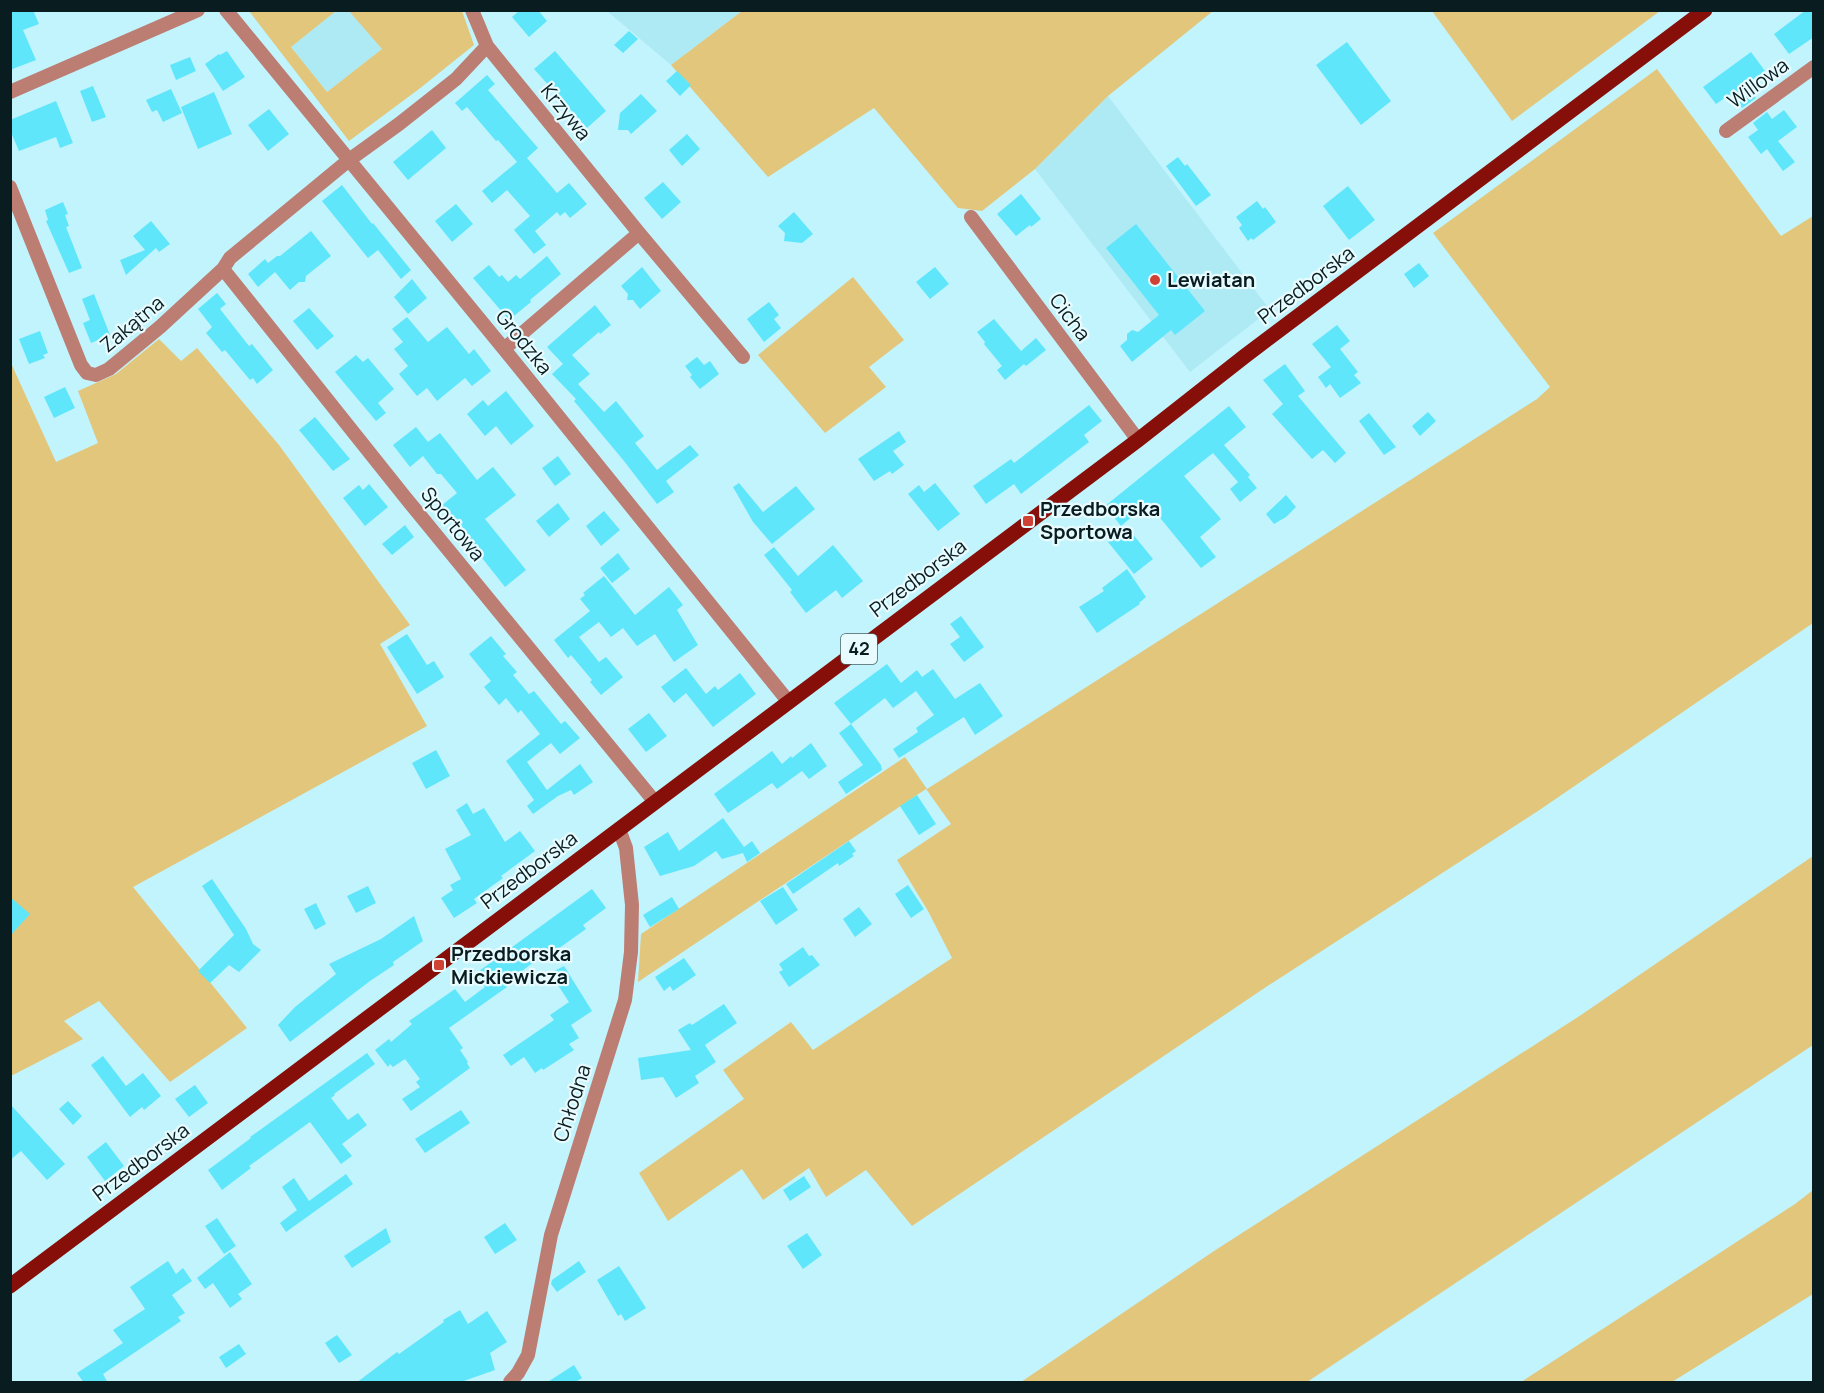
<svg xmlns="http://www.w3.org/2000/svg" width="1824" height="1393" font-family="Manrope,sans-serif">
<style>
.built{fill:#aeeaf4}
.green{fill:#e2c67c}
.building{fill:#5fe6fb}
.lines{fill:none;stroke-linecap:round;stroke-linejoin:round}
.street{stroke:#bc7d73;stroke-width:14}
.primary{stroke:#860f09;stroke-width:15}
.poi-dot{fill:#ce4133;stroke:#e8fbff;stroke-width:2}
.labels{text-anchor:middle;stroke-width:4.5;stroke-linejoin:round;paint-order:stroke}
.shield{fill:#e8fbff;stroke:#4c6063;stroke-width:1.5}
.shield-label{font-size:18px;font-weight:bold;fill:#091d20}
.street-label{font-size:20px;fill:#091d20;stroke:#e8fbff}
.poi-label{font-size:20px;font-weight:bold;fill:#091d20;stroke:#e8fbff;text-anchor:start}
</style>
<rect width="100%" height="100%" fill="#c2f4fd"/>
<!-- built -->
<path class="built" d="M349 10 382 49 327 92 291 47 336 11Z
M607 11H742L671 65Z
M1108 96 1270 310 1190 372 1035 169Z"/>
<!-- green -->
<path class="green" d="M249 11H336L291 47 327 92 382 49 349 11H462L474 45 419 89 349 141Z
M742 11H1213L1108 96 1035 169 982 211 958 208 874 108 768 177 671 65Z
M1432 11H1660L1512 121Z
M1657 69 1781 236 1813 216V623L1538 811 1266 987 912 1226 866 1170 826 1197 809 1168 763 1200 742 1169 668 1221 639 1173 744 1099 723 1070 791 1022 813 1050 952 958 928 911 897 860 951 824 926 789 638 982 641 934 905 757 927 789 1537 399 1550 387 1433 233Z
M853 277 904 340 869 367 886 387 825 433 758 355Z
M159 339 181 361 197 348 279 445 410 625 380 644 427 726 133 887 247 1028 170 1082 99 1001 64 1021 83 1039 11 1076 10 361 56 462 98 443 78 391 116 374Z
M1813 856V1045L1307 1382H1021L1214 1251 1581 1015Z
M1813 1190V1294L1672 1382H1521L1795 1204Z"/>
<!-- building -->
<path class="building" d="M10 10H33L39 24 23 30 36 60 10 70Z
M520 10H538L547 21 529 37 512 17Z
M1806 10H1814V37L1789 54 1774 34Z
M629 31 638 39 623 53 614 45Z
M1347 42 1391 101 1361 125 1316 65Z
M227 51 245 77 223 91 205 64 219 54 220 55Z
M555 51 606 111 587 128 534 69Z
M1751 52 1765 71 1746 84 1756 98 1742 108 1732 93 1716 104 1703 87Z
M190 57 196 71 176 80 170 65Z
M677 71 691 85 680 96 666 81Z
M487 75 495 84 488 90 538 148 527 158 557 193 569 183 587 204 570 218 565 212 560 216 557 212 535 231 546 245 534 254 514 230 530 216 507 190 492 203 482 191 517 162 498 140 496 141 467 107 462 111 455 103Z
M93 86 106 117 92 122 80 91Z
M171 89 182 113 163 122 157 110 152 112 146 100Z
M214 92 232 134 198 149 181 107Z
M641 94 657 111 631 134 628 130H618L620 113Z
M56 101 73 143 60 148 56 137 19 151 10 130V120Z
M269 109 289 134 268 151 248 125Z
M1784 110 1797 127 1778 141 1795 162 1783 171 1767 149 1761 154 1748 137 1758 130 1753 123 1767 112 1772 119Z
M432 130 446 148 408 180 393 162Z
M687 134 700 149 682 166 669 150Z
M1178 157 1185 166 1187 164 1211 195 1196 206 1166 166Z
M663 182 681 202 662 219 644 198Z
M342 185 372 224 373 223 411 270 401 279 378 250 368 258 322 201Z
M1348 186 1375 220 1349 240 1323 206Z
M1021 194 1041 219 1031 227 1030 225 1016 236 997 214Z
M1257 201 1263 209 1265 207 1276 222 1253 240 1251 238 1248 241 1239 228 1242 225 1236 217Z
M63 202 68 214 65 215 69 226 66 227 82 268 69 273 46 221 48 220 45 210Z
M456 204 473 224 452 242 435 221Z
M794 212 813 234 802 243 784 241 785 233 778 226Z
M151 221 170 244 159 252 156 248 126 275 120 260 145 250 133 236Z
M1136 224 1205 311 1175 335 1171 330 1132 362 1120 346 1127 340V334L1132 330 1138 332 1159 315 1106 248Z
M311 231 331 256 306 276 305 282H299L290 290 275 272 258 287 248 274 265 259 268 263 277 256H280Z
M547 256 561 274 530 300 531 302 509 320 473 278 489 265 499 277 502 275 508 282 516 275 520 279Z
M1419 263 1429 276 1414 288 1404 274Z
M642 267 661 291 640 309 633 300H627L628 294 621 286Z
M935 267 949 284 930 299 916 282Z
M412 279 427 298 408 314 394 297Z
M217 293 226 304 220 309 249 346 252 344 273 370 257 384 253 378 250 380 225 350 222 352 206 333 212 327 198 309Z
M94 294 110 335 91 343 83 323 90 320 82 299Z
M769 302 779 315 774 319 781 328 764 342 747 319Z
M595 305 611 325 600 334 599 332 572 355 590 374 578 384 604 412 616 401 644 436 635 443 657 470 690 445 699 455 666 481 674 492 657 504 624 461 574 401 576 399 552 374 563 364 547 347Z
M309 308 334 336 317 350 293 321Z
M407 317 428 342 447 327 469 354 474 349 491 371 472 386 465 378 437 401 427 388 417 396 399 374 408 366 394 349 403 342 392 329Z
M994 319 1021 351 1036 338 1046 350 1026 366 1024 364 1005 380 997 370 1002 366 984 344 985 342 977 332Z
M1337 325 1350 341 1340 349 1358 372 1354 375 1361 383 1340 398 1330 384 1326 388 1318 377 1331 367 1312 344Z
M40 331 48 353 43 355 45 358 29 364 19 339Z
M356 355 363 362 368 358 394 389 378 403 386 413 376 421 335 372Z
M697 357 704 365 710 361 719 374 700 389 690 377 692 375 685 366Z
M1285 364 1305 391 1298 396 1346 453 1335 463 1323 450 1312 459 1272 414 1283 404 1263 380Z
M65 387 75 408 54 418 44 397Z
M506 391 534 426 511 445 496 426 485 436 467 414 483 400 488 406Z
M1089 405 1102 421 1084 435 1089 442 1021 494 1014 484 986 504 973 486 1011 459 1014 463Z
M1229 406 1246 427 1224 445 1250 475 1248 477 1257 488 1240 502 1230 489 1238 482 1213 453 1184 476 1221 519 1200 537 1216 557 1201 568 1148 503 1121 526 1105 506Z
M1428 412 1436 421 1420 436 1412 426Z
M1369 413 1396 447 1384 455 1359 421Z
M315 417 350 459 333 471 299 430Z
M416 427 428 442 440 433 477 480 493 467 516 495 485 519 526 570 505 587 441 506 457 493 441 474H437L423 456 410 467 393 445Z
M899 431 906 442 893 451 904 465 892 474 890 471 874 481 858 459Z
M558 456 571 474 555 486 542 468Z
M739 483 763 512 796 486 815 509 772 544 753 522 733 487Z
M935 483 960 514 938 531 908 494 919 485 924 492Z
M369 484 388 507 365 526 343 498 359 485 363 490Z
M1286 495 1296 507 1286 517 1274 524 1266 514Z
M558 503 570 519 549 537 536 521Z
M604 511 620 530 601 546 586 526Z
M405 525 414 537 392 555 382 544Z
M1127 527 1153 559 1134 574 1108 542Z
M833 545 863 581 842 598 836 590 806 613 790 592 792 590 764 555 774 547 798 576Z
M618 553 630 569 612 583 600 568Z
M1127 569 1146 597 1139 603 1140 604 1097 633 1079 607 1104 591 1102 588Z
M604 576 635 615 669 587 683 605 677 610 698 645 674 662 655 634 637 646 623 628 611 637 599 622 579 637 599 662 606 657 623 677 601 695 590 682 592 680 571 655 568 658 554 640 590 611 580 599 585 595 583 593Z
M961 616 984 647 964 662 950 644 960 637 950 624Z
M407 634 427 665 434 661 444 677 417 694 387 647Z
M491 636 506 654 503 656 517 672 513 675 529 694 534 691 561 724 565 721 580 738 560 754 551 743 527 762 547 790 580 764 593 782 574 795 571 790 558 796 533 814 527 806 534 800 506 761 540 734 521 710 518 713 506 698 499 705 484 687 491 681 469 654Z
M887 664 901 683 917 670 922 677 933 669 955 699 980 683 1003 716 975 735 964 717 899 758 893 749 918 732 916 728 934 715 916 691 893 708 885 698 851 724 834 703Z
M686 668 706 694 715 686 718 690 740 673 756 694 713 727 686 693 674 703 661 687Z
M649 713 667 736 646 752 628 729Z
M851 724 881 765 882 770 846 794 838 782 863 765 839 733Z
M811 743 827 766 809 779 802 771 777 789 772 783 728 813 714 794 772 751 782 764 791 756 792 758Z
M436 750 450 776 426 789 412 763Z
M917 795 936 824 919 835 900 806Z
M467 803 473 814 484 808 505 842 520 831 535 851 501 876 503 878 474 899 477 903 454 918 441 898 453 890 450 885 461 879 445 849 471 835 456 810Z
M723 818 744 847 752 841 760 853 747 862 743 853 722 859 716 851 694 866 660 876 644 847 668 832 679 851Z
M849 841 856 851 852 854 854 856 839 866 838 863 793 894 786 884Z
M212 879 246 929 253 944 261 950 239 972 229 965 210 983 198 971 234 935 202 886Z
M908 885 924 909 911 918 895 894Z
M368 886 376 903 356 913 347 896Z
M783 887 798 910 776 925 760 901Z
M592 889 606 908 583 925 586 929 541 961 539 958 505 984 507 987 449 1028 463 1048 460 1050 468 1062 467 1063 470 1068 411 1111 402 1099 420 1087 416 1082 420 1079 405 1059 393 1067 390 1064 388 1067 375 1050 389 1039 391 1042 412 1024 409 1021 455 989 465 1002 485 987 475 974Z
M10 897 30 914 10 936Z
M672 897 679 909 650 927 643 915Z
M316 903 326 924 315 930 304 909Z
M859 907 872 924 855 937 843 919Z
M414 916 423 941 393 962 394 965 370 981 290 1042 278 1025 295 1007 336 974 329 964 381 939Z
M803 947 809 956 812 955 820 965 789 987 779 972 783 970 779 964Z
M684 958 696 975 673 991 670 986 664 991 655 977Z
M564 966 592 1011 571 1025 579 1038 569 1044 574 1050 543 1070 542 1068 535 1073 524 1057 511 1066 503 1055 554 1020 550 1015 569 1002 550 973Z
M724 1004 737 1023 705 1045 716 1062 695 1076 699 1083 676 1098 663 1077 641 1080 638 1058 691 1050 678 1030 690 1023 692 1025Z
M367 1053 375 1064 334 1094 335 1095 331 1098 348 1120 358 1113 367 1125 342 1144 352 1156 341 1164 310 1122 249 1166 251 1168 222 1190 208 1170 251 1138 250 1137Z
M103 1056 126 1086 143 1073 161 1096 144 1110 142 1107 130 1117 91 1065Z
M195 1085 208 1103 189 1117 175 1099Z
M68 1101 82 1116 73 1125 59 1109Z
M10 1104 65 1164 47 1180 21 1151 10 1160Z
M461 1110 470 1123 425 1153 415 1139Z
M106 1142 124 1166 105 1181 87 1157Z
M346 1174 353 1184 286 1232 280 1223 297 1210 282 1187 294 1178 309 1201Z
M804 1176 811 1187 790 1201 783 1190Z
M217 1218 236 1246 224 1254 205 1226Z
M505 1223 517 1240 495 1254 484 1237Z
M386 1228 391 1242 352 1268 344 1256Z
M807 1233 822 1255 803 1269 787 1246Z
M230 1252 252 1284 238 1294 242 1299 230 1308 213 1283 205 1289 197 1278Z
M168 1261 176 1274 183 1268 192 1281 172 1295 185 1313 178 1317 181 1321 103 1374 108 1383H84L77 1373 123 1343 113 1330 145 1309 130 1287Z
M579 1261 586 1272 557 1292 551 1284 552 1280Z
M619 1266 646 1308 625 1321 621 1314 618 1316 597 1280Z
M460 1310 468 1324 487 1311 507 1342 490 1353 495 1370 458 1383H356L397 1352 399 1354 444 1322 443 1320Z
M337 1335 352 1355 339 1363 325 1343Z
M239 1344 246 1354 226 1368 219 1357Z
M574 1365 582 1378 574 1383H546Z"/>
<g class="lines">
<!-- street -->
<path class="street" d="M226 10 504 349 788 701
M472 10 487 46 639 233 743 357
M10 92 198 10
M1726 131 1814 67
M10 187 81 365 87 373 96 375 109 369 160 327 223 269 230 258 349 160 399 124 456 79 487 46
M971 217 1138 440
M223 269 405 497 655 802
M504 349 639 233
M510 1382 518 1373 528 1355 551 1235 625 1000 631 952 632 905 626 848 619 829"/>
<!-- primary -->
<path class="primary" d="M10 1286 1138 440 1245 356 1705 10"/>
</g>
<!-- markers -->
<g class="poi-dot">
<circle cx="1155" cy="280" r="6"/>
<rect x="1022" y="515" width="12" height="12" rx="3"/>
<rect x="433" y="959" width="12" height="12" rx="3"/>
</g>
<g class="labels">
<!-- shield labels -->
<rect class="shield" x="841" y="634" width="36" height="30" rx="4.5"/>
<g class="shield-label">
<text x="859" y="655">42</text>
</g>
<!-- street labels -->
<g class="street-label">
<text transform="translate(1758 83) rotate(-36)" y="7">Willowa</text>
<text transform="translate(566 112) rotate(51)" y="7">Krzywa</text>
<text transform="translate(1306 285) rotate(-37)" y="7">Przedborska</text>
<text transform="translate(1070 317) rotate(53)" y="7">Cicha</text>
<text transform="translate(132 324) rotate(-40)" y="7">Zakątna</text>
<text transform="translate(524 342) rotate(51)" y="7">Grodzka</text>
<text transform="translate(453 524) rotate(51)" y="7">Sportowa</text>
<text transform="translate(918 578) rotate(-37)" y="7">Przedborska</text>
<text transform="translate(529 870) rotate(-37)" y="7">Przedborska</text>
<text transform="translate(572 1103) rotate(-72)" y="7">Chłodna</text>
<text transform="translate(141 1162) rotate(-37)" y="7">Przedborska</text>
</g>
<!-- poi labels -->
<g class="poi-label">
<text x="1167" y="287">Lewiatan</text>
<text x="1040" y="516">Przedborska<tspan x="1040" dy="23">Sportowa</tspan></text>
<text x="451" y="961">Przedborska<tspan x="451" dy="23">Mickiewicza</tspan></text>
</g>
</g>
<!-- border -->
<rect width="1824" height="1393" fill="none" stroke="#091d20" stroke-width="24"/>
</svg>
